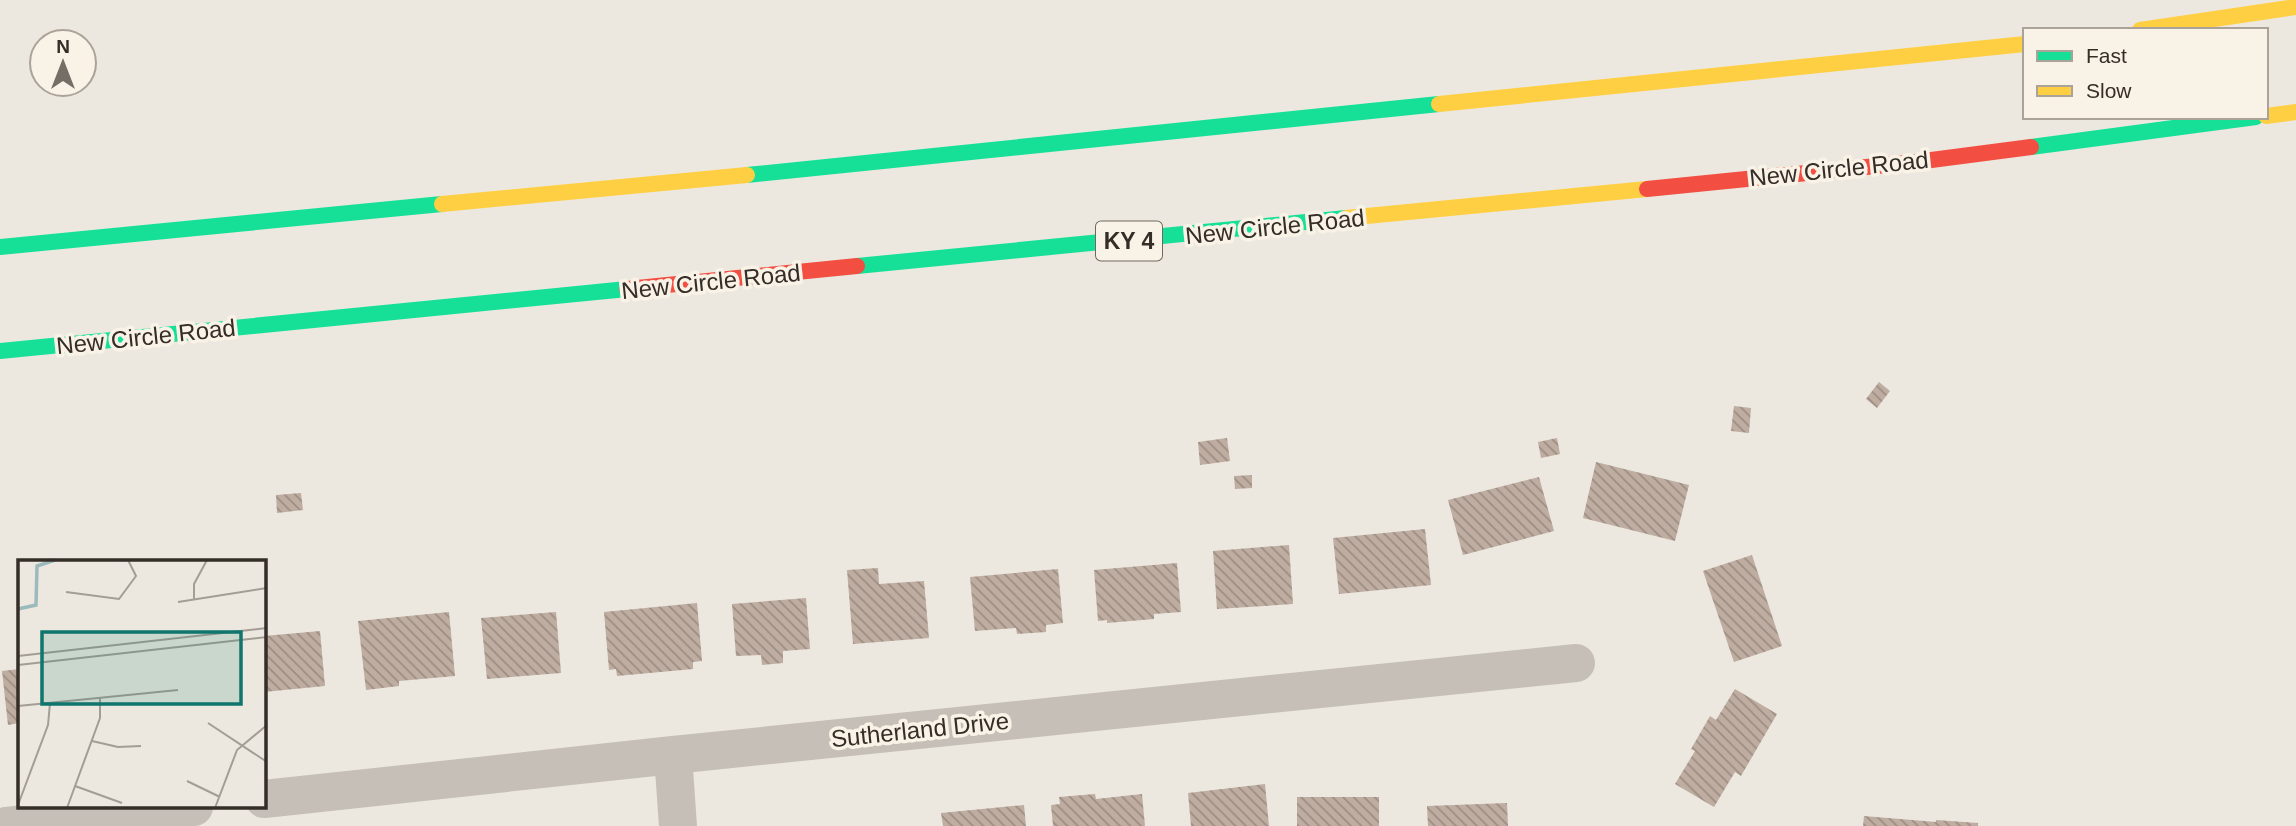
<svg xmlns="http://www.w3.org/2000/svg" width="2296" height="826" font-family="Helvetica,sans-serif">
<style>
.building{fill:url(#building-back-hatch)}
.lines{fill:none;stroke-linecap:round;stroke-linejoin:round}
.street{stroke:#c5bfb8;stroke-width:38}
.fast{stroke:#16e098;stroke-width:16}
.slow{stroke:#ffcf43;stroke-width:16}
.jam{stroke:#f24e42;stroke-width:16}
.labels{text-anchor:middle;stroke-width:7;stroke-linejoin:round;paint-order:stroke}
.shield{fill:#f9f2e6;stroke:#706860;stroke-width:2}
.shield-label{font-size:23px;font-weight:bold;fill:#352d27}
.street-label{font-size:24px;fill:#352d27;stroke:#f9f2e6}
.inset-river{fill:none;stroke:#9cbabd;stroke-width:3.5}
.inset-road{fill:none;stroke:#a39d95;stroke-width:2}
.view{fill:#0f766e;fill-opacity:0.15;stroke:#0f766e;stroke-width:3.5}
.inset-edge{fill:none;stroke:#352d27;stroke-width:3.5}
</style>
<defs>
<pattern id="building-back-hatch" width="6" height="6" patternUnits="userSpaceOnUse" patternTransform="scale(1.75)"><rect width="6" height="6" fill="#bfada1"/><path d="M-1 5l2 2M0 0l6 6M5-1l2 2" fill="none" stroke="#9c8d83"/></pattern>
</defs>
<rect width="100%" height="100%" fill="#ece8df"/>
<!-- building -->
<path class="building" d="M1879 382 1890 391 1877 408 1866 399Z
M1734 406 1751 408 1749 433 1731 431Z
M1227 438 1230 461 1200 465 1198 442Z
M1557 438 1560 454 1541 458 1538 442Z
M1596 462 1689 485 1675 541 1583 518Z
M1252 475V488L1235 489 1234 476Z
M1539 477 1554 531 1463 555 1448 500Z
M301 493 303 510 277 513 276 495Z
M1425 529 1431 585 1339 594 1333 538Z
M1289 545 1293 604 1217 609 1213 551Z
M1752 555 1782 646 1734 662 1703 571Z
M1177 563 1181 612 1154 614V619L1107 623V620L1098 621 1094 570Z
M878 568 879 584 924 581 929 638 853 644 847 570Z
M1058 569 1063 623 1046 625V632L1017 634 1016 628 975 631 970 577Z
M806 598 810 649 783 651V663L762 665 761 655 736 656 732 604Z
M697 603 702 661 693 662V669L617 676 616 669 609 670 604 612Z
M449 612 455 676 399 681V686L366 690 358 621Z
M556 612 561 673 487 679 481 618Z
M320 631 325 686 264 692V636Z
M19 669V723L8 725 2 671Z
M1735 689 1777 714 1741 776 1735 772 1714 807 1675 784 1695 751 1691 749 1710 716 1716 720Z
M1265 784 1269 826H1191L1188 793Z
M1095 794 1096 799 1142 794 1145 826H1053L1051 805 1060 804 1059 797Z
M1297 797H1379V826H1297Z
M1507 803 1508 826H1428L1427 806Z
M1024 805 1026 826H943L941 813Z
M1864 816 1936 822V820L1978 823V826H1863Z"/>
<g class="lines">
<!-- street -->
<path class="street" d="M673 755 678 826
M264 799 673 755 1576 663
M6 826 194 807"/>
<!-- fast -->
<path class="fast" d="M2031 147 2256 117
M747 175 1439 104
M0 247 442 204
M857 266 1346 218
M0 351 627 289"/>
<!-- slow -->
<path class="slow" d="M2140 30 2296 7
M1439 104 2025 44
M2266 116 2296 112
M442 204 747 175
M1346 218 1647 189"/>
<!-- jam -->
<path class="jam" d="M1647 189 1916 162 2031 147
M627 289 857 266"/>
</g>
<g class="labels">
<!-- shield labels -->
<rect class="shield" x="1096" y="221.5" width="66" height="39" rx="5"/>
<g class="shield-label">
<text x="1129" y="249">KY 4</text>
</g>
<!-- street labels -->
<g class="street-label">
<text transform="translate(1839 169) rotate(-6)" y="8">New Circle Road</text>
<text transform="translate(1275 227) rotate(-6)" y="8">New Circle Road</text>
<text transform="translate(711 282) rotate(-6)" y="8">New Circle Road</text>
<text transform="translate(146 337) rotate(-6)" y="8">New Circle Road</text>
<text transform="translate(920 730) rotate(-6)" y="8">Sutherland Drive</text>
</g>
</g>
<!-- overview -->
<g transform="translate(18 560)">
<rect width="248" height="248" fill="#ece8df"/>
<path class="inset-river" d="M0 49 18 45 19 6 37 0"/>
<path class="inset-road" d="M48 32 101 39 118 16 110 0M176 40V24L189 0M160 42 249 28M0 96 249 68M0 105 249 77M0 146 160 130M190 163 249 202M74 181 100 187 123 186M169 221 202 237M57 226 104 243M0 245 30 165 32 143M49 248 82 158V138M197 248 219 190 249 165"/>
<path class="view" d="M24 72H223V144H24Z"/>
<rect width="248" height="248" class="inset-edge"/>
</g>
<!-- legend -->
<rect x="2023" y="28" width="245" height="91" fill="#f9f2e6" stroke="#aba39a" stroke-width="2"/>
<rect x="2037" y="51" width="35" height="10" fill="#16e098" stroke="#aba39a" stroke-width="2"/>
<text x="2086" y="63" font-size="21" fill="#352d27">Fast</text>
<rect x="2037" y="86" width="35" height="10" fill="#ffcf43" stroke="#aba39a" stroke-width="2"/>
<text x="2086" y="98" font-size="21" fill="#352d27">Slow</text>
<!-- north arrow -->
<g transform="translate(63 63)"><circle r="33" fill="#f9f2e6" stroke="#aba39a" stroke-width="2"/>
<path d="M0-5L12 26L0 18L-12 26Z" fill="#756e67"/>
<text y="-10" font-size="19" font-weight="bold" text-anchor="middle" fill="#352d27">N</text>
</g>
</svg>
